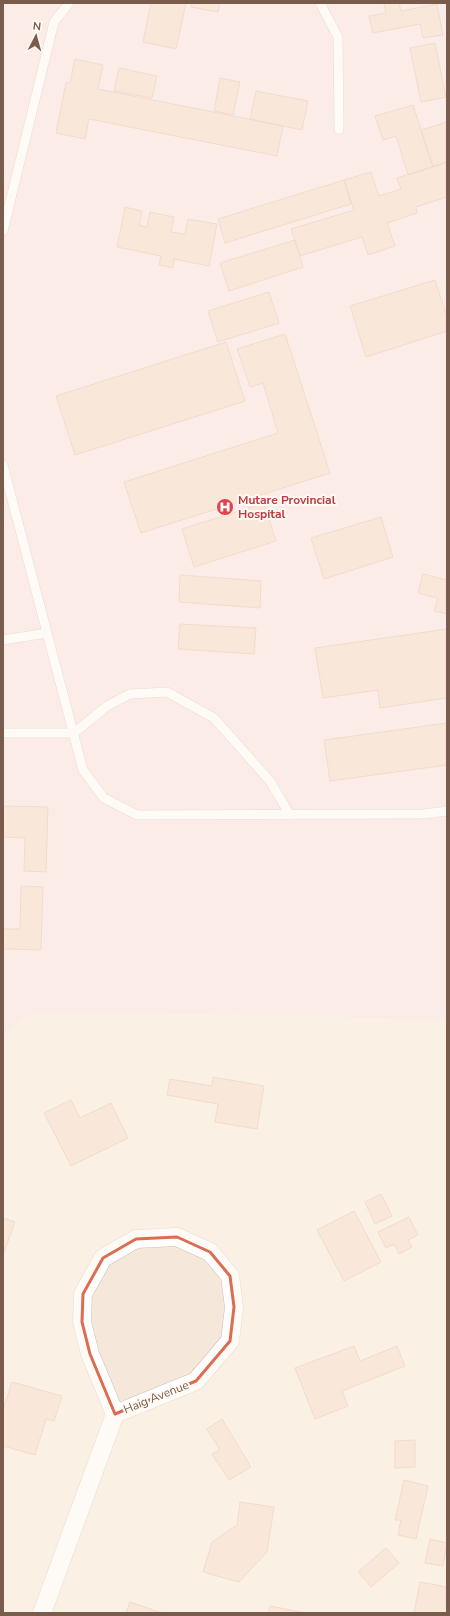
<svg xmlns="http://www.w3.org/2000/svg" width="450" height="1616" font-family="'Nunito Sans',sans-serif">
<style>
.residential{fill:#f5e8da}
.medical{fill:#fbdfe3}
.building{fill:#f3d5c3;stroke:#e6bba3}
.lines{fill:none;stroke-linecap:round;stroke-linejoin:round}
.service-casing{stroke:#d1beb0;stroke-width:10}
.minor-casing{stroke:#d1beb0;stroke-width:19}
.service{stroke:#fff;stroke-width:9}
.minor{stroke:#fff;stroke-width:18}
.marked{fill:none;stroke:#dc6d51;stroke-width:3;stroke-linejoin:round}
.labels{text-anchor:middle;stroke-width:4;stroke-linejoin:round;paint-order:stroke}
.health-label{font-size:12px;font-weight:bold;fill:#be3a42;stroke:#fffaf3;text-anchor:start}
.street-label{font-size:12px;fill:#7a5c4d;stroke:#fffaf3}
</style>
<rect width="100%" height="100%" fill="#fdf6ec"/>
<!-- residential -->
<path class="residential" d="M35 1011 447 1020V1613H3V1034Z"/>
<!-- medical -->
<path class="medical" d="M3 3H447V1020L35 1011 3 1034Z"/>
<!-- building -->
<path class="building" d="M151 3H186L176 49 143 42Z
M192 3H220L218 12 191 7Z
M384 3H399L401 11 437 4 443 35 423 38 420 24 373 33 369 16 386 13Z
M435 43 446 97 421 102 410 48Z
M75 59 103 65 98 89 283 126 277 156 89 119 85 139 56 133 66 83H70Z
M119 68 157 76 152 98 114 91Z
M220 78 240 82 233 115 214 111Z
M256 91 308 101 302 130 250 119Z
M413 105 433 167 408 175 396 136 383 140 375 116Z
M447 122V162L433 167 421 130Z
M447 162V197L416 207 417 213 387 223 395 246 368 255 362 237 300 256 291 229 354 210 344 180 371 172 379 196 401 189 397 178Z
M344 180 351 204 225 243 218 219Z
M125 207 142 211 139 225 147 227 150 212 174 217 171 232 185 234 188 219 217 224 209 266 174 259 173 268 159 265 161 256 117 247Z
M295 240 303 267 229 291 220 263Z
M435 280 447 317V331L366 357 350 306Z
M269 292 279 323 218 342 208 311Z
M285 334 330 473 141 533 124 482 278 433 263 383 250 387 237 349Z
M226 342 245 401 75 455 56 396Z
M264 503 276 541 194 567 182 529Z
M381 517 393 557 324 579 311 538Z
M423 574 447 580V614L434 611 438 598 418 593Z
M180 575 261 581 260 608 179 602Z
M180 624 256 628 254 654 178 649Z
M447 629V698L380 708 378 690 323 698 315 648Z
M447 723V765L330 781 324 740Z
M3 806 48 807 46 872 24 871 25 838 3 837Z
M21 886 43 887 41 950 3 949V929H20Z
M213 1077 264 1086 257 1129 215 1122 218 1104 167 1095 170 1079 212 1086Z
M71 1100 80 1118 111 1103 128 1138 71 1166 44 1113Z
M381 1194 392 1216 375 1224 365 1202Z
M354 1211 381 1262 344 1281 317 1230Z
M409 1217 418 1235 408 1240 412 1247 399 1254 394 1244 386 1248 378 1232Z
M3 1218 15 1222 3 1255Z
M354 1346 360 1361 397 1346 405 1366 342 1391 348 1406 315 1419 295 1368Z
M12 1382 62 1396 54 1421 46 1419 35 1455 3 1446V1410Z
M222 1419 251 1467 229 1480 212 1454 220 1450 207 1429Z
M415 1440V1467L395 1468V1441Z
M404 1480 428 1486 416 1539 398 1535 401 1520H395Z
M240 1502 274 1507 267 1552 239 1582 203 1572 212 1542 237 1525Z
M430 1539 447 1543 443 1566 425 1563Z
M386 1548 399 1563 371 1587 358 1572Z
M420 1582 447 1587V1613H414Z
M130 1602 162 1613H126Z
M270 1606 306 1613H268Z"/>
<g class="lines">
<!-- service casing -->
<g class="service-casing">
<path id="service" d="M320 3 338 37 339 129
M3 231 54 22 69 3
M3 465 83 770 104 798 137 815 424 814 447 811
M3 640 47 633
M3 733H74L107 706 130 694 167 692 214 718 270 781 290 815"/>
</g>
<!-- minor casing -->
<g class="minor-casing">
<path id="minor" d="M42 1613 115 1414 90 1354 82 1322 83 1294 103 1258 136 1239 177 1237 210 1252 230 1276 234 1307 230 1341 196 1381 115 1414"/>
</g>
<!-- service -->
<use href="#service" class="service"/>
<!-- minor -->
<use href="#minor" class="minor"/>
</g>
<!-- marked area -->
<path d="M0 0H450V1616H0ZM177 1237 210 1252 230 1276 234 1307 230 1341 196 1381 115 1414 90 1354 82 1322 83 1294 103 1258 136 1239Z" fill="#fdf6ec" fill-opacity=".55" fill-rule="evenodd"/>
<path class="marked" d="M177 1237 210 1252 230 1276 234 1307 230 1341 196 1381 115 1414 90 1354 82 1322 83 1294 103 1258 136 1239Z"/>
<!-- icons -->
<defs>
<g id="hospital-disc" transform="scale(0.9)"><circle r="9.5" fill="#e0444e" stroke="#fffaf3"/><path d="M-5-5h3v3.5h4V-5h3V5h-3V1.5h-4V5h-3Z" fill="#fff"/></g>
</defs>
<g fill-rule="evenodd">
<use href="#hospital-disc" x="225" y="507"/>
</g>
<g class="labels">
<!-- health labels -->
<g class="health-label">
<text x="238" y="504">Mutare Provincial<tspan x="238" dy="14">Hospital</tspan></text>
</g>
<!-- street labels -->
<g class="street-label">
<text transform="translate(156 1397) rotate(-22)" y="4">Haig Avenue</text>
</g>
</g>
<!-- border -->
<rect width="450" height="1616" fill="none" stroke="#7a5c4d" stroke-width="8"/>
<!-- north arrow -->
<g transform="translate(36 36) rotate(6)" stroke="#fffaf3" stroke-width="3" paint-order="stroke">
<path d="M0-3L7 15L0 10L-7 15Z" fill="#7a5c4d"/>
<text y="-6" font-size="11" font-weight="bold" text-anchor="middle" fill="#7a5c4d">N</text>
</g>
</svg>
